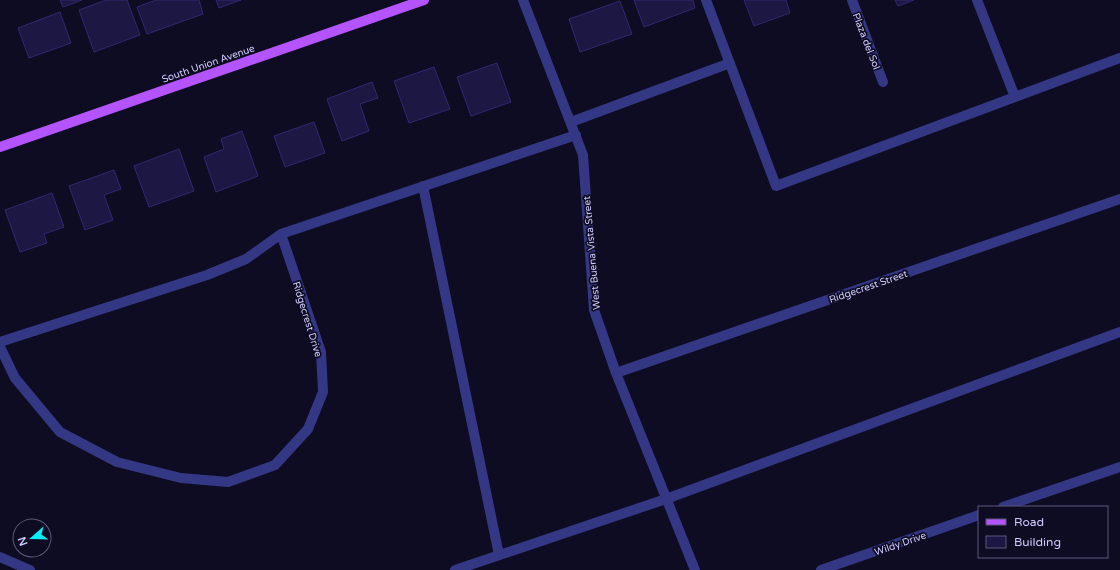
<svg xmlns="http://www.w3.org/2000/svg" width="1120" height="570" font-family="'Varela Round',sans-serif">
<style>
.building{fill:#1d1744;stroke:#312871}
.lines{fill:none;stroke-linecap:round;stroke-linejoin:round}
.minor{stroke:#343784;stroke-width:10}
.major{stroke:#b354ff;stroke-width:10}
.labels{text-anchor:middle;stroke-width:3.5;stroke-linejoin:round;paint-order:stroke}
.street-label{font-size:10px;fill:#cfcdff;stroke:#0e0c22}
</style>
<rect width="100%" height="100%" fill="#0e0c22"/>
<!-- building -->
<path class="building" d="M60 0H82L63 7Z
M106 0H127L140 35 94 52 79 10Z
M156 0H199L203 14 147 34 137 7Z
M216 0H241L219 8Z
M634 0H693L695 8 644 27Z
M744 0H786L790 13 754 26Z
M895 0H914L898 6Z
M620 1 632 34 580 52 569 19Z
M60 12 71 43 29 58 18 28Z
M497 63 511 102 471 116 457 77Z
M434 67 450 109 409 123 394 81Z
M372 82 378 98 360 104 369 131 342 141 327 99Z
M314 122 325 153 285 167 274 136Z
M242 131 258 176 216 192 204 157 224 149 221 139Z
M179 149 194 191 149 207 134 166Z
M114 170 121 189 104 195 113 220 85 230 69 186Z
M52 193 64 227 44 234 47 243 20 252 5 210Z"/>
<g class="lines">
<!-- minor -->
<path class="minor" d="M523 0 583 155 594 310 616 373 695 570
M706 0 776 186 1120 58
M852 0 883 82
M977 0 1015 97
M571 122 730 63
M423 186 499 555
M0 342 207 275 246 259 281 234 576 135
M0 347 15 378 60 432 117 462 181 478 228 482 275 465 308 429 323 392 321 352 281 234
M616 373 1120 199
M1003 507 1120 467
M0 557 30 570
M455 570 666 499 1120 332
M821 570 979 515"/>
<!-- major -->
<path class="major" d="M0 147 424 0"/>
</g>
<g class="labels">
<!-- street labels -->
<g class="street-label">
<text transform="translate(867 41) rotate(69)" y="4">Plaza del Sol</text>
<text transform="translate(208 63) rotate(-19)" y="4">South Union Avenue</text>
<text transform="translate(591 253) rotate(-95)" y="4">West Buena Vista Street</text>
<text transform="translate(868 286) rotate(-19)" y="4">Ridgecrest Street</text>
<text transform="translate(308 319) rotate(73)" y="4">Ridgecrest Drive</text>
<text transform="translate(900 543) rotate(-19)" y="4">Wildy Drive</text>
</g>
</g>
<!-- legend -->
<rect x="978" y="506" width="130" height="52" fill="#0e0c22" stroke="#5b597a"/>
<rect x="986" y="519" width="20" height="6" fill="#b354ff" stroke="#5b597a"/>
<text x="1014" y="526" font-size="12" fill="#cfcdff">Road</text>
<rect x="986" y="536" width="20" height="12" fill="#1d1744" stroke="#5b597a"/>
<text x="1014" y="546" font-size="12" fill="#cfcdff">Building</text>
<!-- north arrow -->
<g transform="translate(32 538) rotate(250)"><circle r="19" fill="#0e0c22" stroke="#5b597a"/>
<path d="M0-3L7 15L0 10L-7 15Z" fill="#00f1f8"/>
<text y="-6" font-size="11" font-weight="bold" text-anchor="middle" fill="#cfcdff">N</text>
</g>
</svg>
